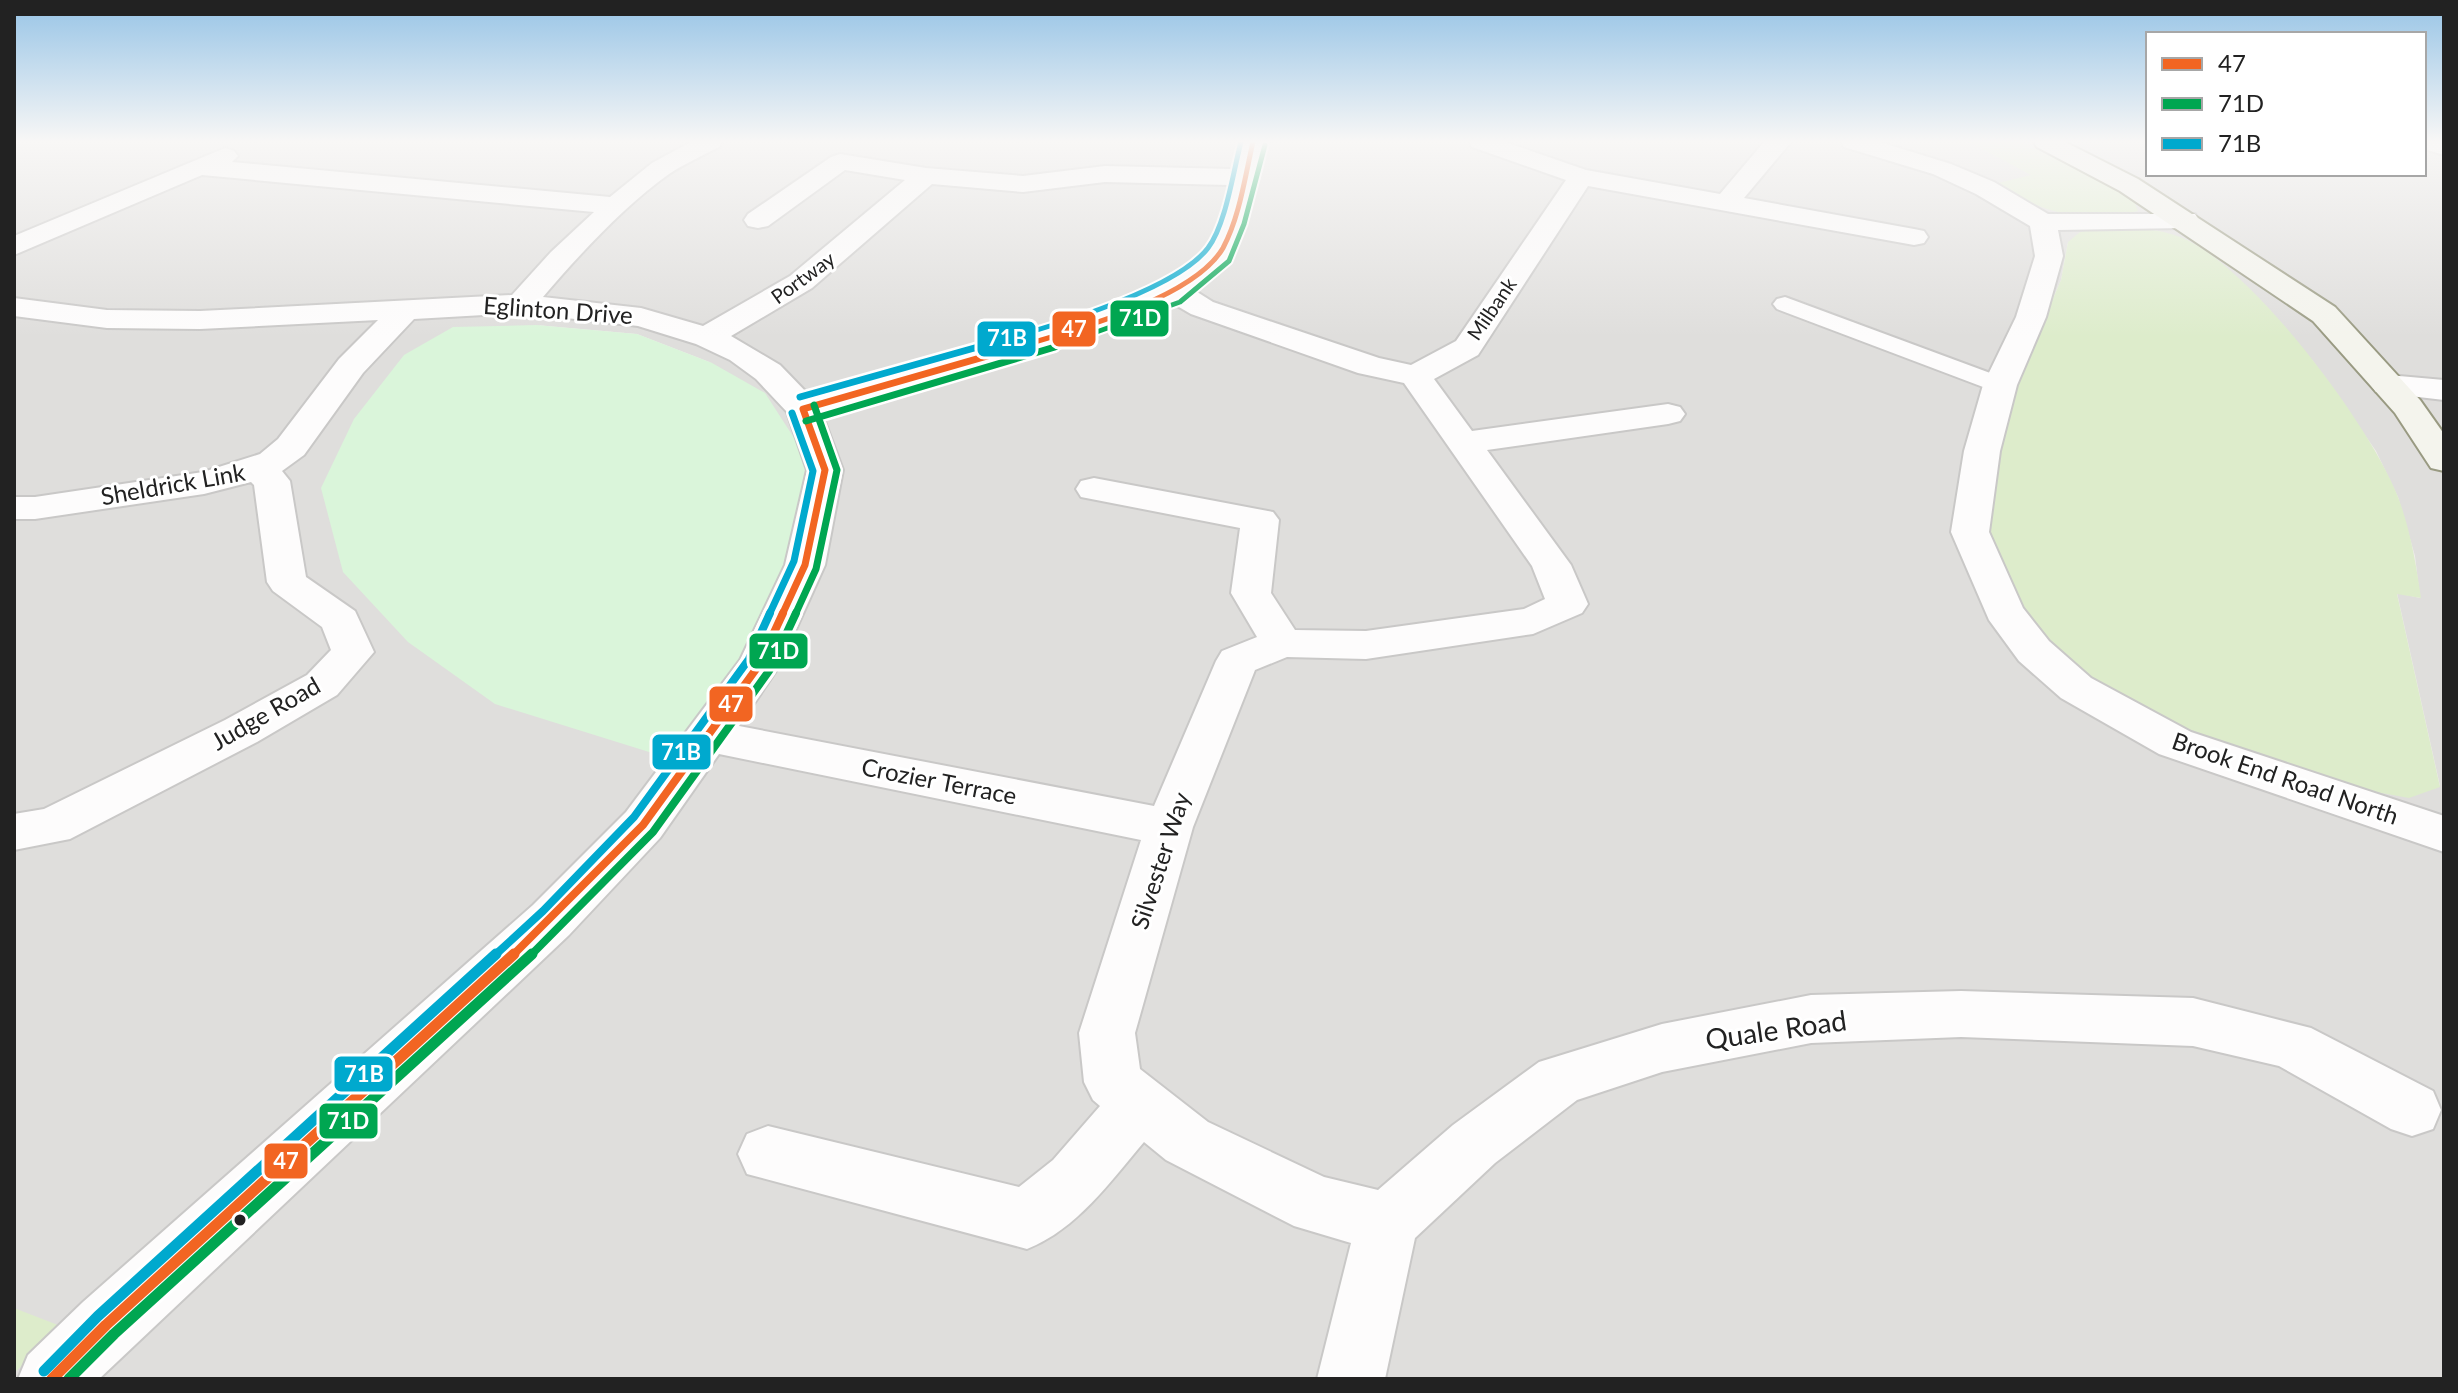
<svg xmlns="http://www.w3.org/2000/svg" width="2458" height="1393" font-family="Lato,sans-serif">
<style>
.residential{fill:#dfdedc;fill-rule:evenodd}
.grass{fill:#ddeccb}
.park{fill:#daf5da}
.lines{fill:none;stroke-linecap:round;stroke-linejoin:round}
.lane-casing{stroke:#c9c8c7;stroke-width:4}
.street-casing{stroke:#c9c8c7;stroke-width:4}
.secondary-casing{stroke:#999a82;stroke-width:4}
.lane{fill:#fdfcfc;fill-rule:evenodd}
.street{fill:#fdfcfc;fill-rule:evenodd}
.secondary{fill:#f4f4ed;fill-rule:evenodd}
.bus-1-far3-casing{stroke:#fff;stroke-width:9}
.bus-1-far2-casing{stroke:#fff;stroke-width:12}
.bus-1-far1-casing{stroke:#fff;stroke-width:14}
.bus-1-casing{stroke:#fff;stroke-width:17}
.bus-2-far3-casing{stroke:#fff;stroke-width:9}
.bus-2-far2-casing{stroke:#fff;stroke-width:12}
.bus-2-far1-casing{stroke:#fff;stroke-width:14}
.bus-2-casing{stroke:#fff;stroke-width:17}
.bus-3-far3-casing{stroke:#fff;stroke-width:9}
.bus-3-far2-casing{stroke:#fff;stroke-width:12}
.bus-3-far1-casing{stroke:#fff;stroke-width:14}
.bus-3-casing{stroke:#fff;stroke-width:17}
.bus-1-far3{stroke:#f26522;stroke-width:5}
.bus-1-far2{stroke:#f26522;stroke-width:7}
.bus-1-far1{stroke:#f26522;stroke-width:8}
.bus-1{stroke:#f26522;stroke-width:11}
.bus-2-far3{stroke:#00a651;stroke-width:5}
.bus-2-far2{stroke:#00a651;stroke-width:7}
.bus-2-far1{stroke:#00a651;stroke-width:8}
.bus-2{stroke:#00a651;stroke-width:11}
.bus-3-far3{stroke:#00a9ce;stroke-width:5}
.bus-3-far2{stroke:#00a9ce;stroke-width:7}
.bus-3-far1{stroke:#00a9ce;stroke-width:8}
.bus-3{stroke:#00a9ce;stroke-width:11}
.bus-dot{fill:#222;stroke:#fff;stroke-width:3}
.labels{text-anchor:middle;stroke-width:6;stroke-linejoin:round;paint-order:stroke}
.far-street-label{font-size:20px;fill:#222;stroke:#fff}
.street-label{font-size:24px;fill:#222;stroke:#fff}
.near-street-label{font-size:28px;fill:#222;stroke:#fff}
.line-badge{stroke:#fff;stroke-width:3}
.badge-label{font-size:22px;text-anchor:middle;font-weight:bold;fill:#fff}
</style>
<rect width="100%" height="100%" fill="#f0eeeb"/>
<!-- residential -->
<path class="residential" d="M14 142H2148V174H2424V142H2444V1379H14ZM2131 228 2156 230 2198 246 2253 293 2313 361 2376 451 2398 497 2415 556 2420 598 2397 593 2440 786 2016 384 2061 280 2068 242ZM536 325 637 334 712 363Z"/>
<!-- grass -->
<path class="grass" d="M1969 142H2022L2132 197 2138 211C2081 225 2043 212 1994 184L2031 175Z
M2101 228C2128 228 2154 227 2180 237 2250 264 2371 426 2398 497 2410 529 2416 563 2421 598L2397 594 2440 787 2409 798 2354 788 2198 738 2100 687 2045 642 2016 601 1999 565 1990 533 1992 467 2016 384 2061 280 2068 242 2080 232Z
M14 1308 63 1327 14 1373Z"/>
<!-- park -->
<path class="park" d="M536 325 637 334 712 363 765 393 807 458 811 515 781 598 678 761 495 704 408 642 343 572 321 488 354 419 404 355 453 327Z"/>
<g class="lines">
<!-- lane casing -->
<g class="lane-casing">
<path id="lane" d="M1785 297 2009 380 2013 385 2009 390H1991L1777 309 1773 304 1777 299Z"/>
</g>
<!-- street casing -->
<g class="street-casing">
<path id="street" d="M691 142H722L719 147C702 156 684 164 669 174 626 204 577 257 543 297L641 308 703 326 790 276 905 180 845 170 768 226 758 228 748 226 744 220 748 214 831 157 840 154 926 168 1023 176 1105 166 1233 169 1241 142H1265L1247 220 1232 255 1194 290 1213 302 1379 358 1411 365 1456 341 1566 180 1472 147 1469 142H1505L1586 170 1720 194 1764 142H1791L1744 198 1914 229 1924 231 1928 237 1924 243 1914 245 1588 186 1478 355 1434 379 1472 431 1668 404 1680 407 1685 414 1680 421 1668 424 1487 450 1571 565 1588 604 1582 613 1533 634 1366 659 1287 657 1255 670 1193 827 1135 1033 1140 1069 1208 1122 1324 1177 1378 1190 1453 1125 1539 1062 1662 1024 1811 995 1961 991 2193 998 2311 1028 2433 1091 2441 1110 2433 1129 2412 1136 2391 1129 2279 1066 2193 1046 1961 1037 1811 1043 1662 1072 1577 1100 1495 1163 1415 1238 1385 1379H1317L1351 1243 1294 1226 1166 1160 1144 1142C1110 1182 1077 1229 1027 1249L747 1174 738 1154 747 1134 768 1126 1019 1187 1053 1160 1100 1106 1093 1100 1084 1082 1079 1033 1141 840 719 754 660 838 569 935 99 1379H18L28 1355 83 1302 533 905 626 812 740 660 785 565 807 470 787 412 756 379 730 360 696 344 638 326 521 313 414 319 363 373 304 455 282 471 290 481 306 577 355 611 374 652 337 695 257 742 70 839 14 850V814L44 809 225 720 307 675 331 650 322 627 273 591 267 582 254 485 251 482 204 494 35 519H14V497H35L203 472 260 454 278 439 339 359 378 320 200 329 107 328 14 316V298L107 310 200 311 512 295 551 252 594 212 202 175 14 255V236L225 148 234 151 238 156 232 162 610 197 652 163ZM1105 182 1229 185C1223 205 1219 237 1203 253 1163 294 1104 308 1051 326 971 352 891 374 810 396L780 365 731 336 812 288 932 184 1023 192ZM1172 303 1191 314 1358 373 1404 383 1532 566 1545 599 1524 609 1366 631 1295 630 1271 593 1279 520 1273 512 1094 478 1081 481 1076 489 1081 497 1240 528 1231 593 1257 637 1222 651 1216 661 1154 806 739 726 780 665 825 565 843 470 822 414 1009 361Z
M1841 142H1880L1951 164 1994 182 2048 214H2195L2199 220 2195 226 2185 228 2058 230 2063 256 2046 317 2017 385 2000 451 1989 532 2023 608 2049 641 2091 678 2191 732 2444 816V852L2159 754 2061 698 2019 661 1989 620 1951 532 1964 451 1983 385 2016 317 2035 256 2030 226 1976 194 1933 174 1844 147Z
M2424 142H2444V155L2424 149Z
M2388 375 2444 380V400L2376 392 2371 385 2376 378Z"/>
</g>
<!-- secondary casing -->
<g class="secondary-casing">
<path id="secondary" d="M2034 142H2065L2138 179 2335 307 2420 400 2444 434V471L2431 468 2395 413 2313 321 2120 191 2037 147Z"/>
</g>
<!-- lane -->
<use href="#lane" class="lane"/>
<!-- street -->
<use href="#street" class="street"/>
<!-- secondary -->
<use href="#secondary" class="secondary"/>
<!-- bus-1-far3 casing -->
<g class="bus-1-far3-casing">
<path id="bus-1-far3" d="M1011 349C1067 332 1193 300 1223 248 1240 216 1245 176 1253 142"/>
</g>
<!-- bus-1-far2 casing -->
<g class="bus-1-far2-casing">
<path id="bus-1-far2" d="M803 409 1018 347
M782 615 805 565 825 470 803 409"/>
</g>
<!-- bus-1-far1 casing -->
<g class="bus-1-far1-casing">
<path id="bus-1-far1" d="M512 956 643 825 759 665 783 613"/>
</g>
<!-- bus-1 casing -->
<g class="bus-1-casing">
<path id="bus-1" d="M52 1379 106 1325 514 954"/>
</g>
<!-- bus-2-far3 casing -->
<g class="bus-2-far3-casing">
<path id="bus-2-far3" d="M1049 349 1180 302 1229 261 1244 224 1265 145"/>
</g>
<!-- bus-2-far2 casing -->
<g class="bus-2-far2-casing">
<path id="bus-2-far2" d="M806 421 1055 347
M795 615 816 569 837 470 814 405"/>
</g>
<!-- bus-2-far1 casing -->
<g class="bus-2-far1-casing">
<path id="bus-2-far1" d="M530 956 653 832 769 671 796 613"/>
</g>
<!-- bus-2 casing -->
<g class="bus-2-casing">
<path id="bus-2" d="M69 1379 114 1334 532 954"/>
</g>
<!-- bus-3-far3 casing -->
<g class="bus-3-far3-casing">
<path id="bus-3-far3" d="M971 349C1029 333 1173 294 1208 248 1226 224 1233 172 1241 142"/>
</g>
<!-- bus-3-far2 casing -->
<g class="bus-3-far2-casing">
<path id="bus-3-far2" d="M800 397 978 347
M769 615 794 561 813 471 792 413"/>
</g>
<!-- bus-3-far1 casing -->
<g class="bus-3-far1-casing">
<path id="bus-3-far1" d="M494 956 543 911 634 817 749 659 770 613"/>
</g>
<!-- bus-3 casing -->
<g class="bus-3-casing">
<path id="bus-3" d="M44 1371 98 1316 496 954"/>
</g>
<!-- bus-1-far3 -->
<use href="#bus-1-far3" class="bus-1-far3"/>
<!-- bus-1-far2 -->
<use href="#bus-1-far2" class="bus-1-far2"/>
<!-- bus-1-far1 -->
<use href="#bus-1-far1" class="bus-1-far1"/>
<!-- bus-1 -->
<use href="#bus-1" class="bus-1"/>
<!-- bus-2-far3 -->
<use href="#bus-2-far3" class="bus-2-far3"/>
<!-- bus-2-far2 -->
<use href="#bus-2-far2" class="bus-2-far2"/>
<!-- bus-2-far1 -->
<use href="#bus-2-far1" class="bus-2-far1"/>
<!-- bus-2 -->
<use href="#bus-2" class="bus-2"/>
<!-- bus-3-far3 -->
<use href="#bus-3-far3" class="bus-3-far3"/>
<!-- bus-3-far2 -->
<use href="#bus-3-far2" class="bus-3-far2"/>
<!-- bus-3-far1 -->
<use href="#bus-3-far1" class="bus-3-far1"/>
<!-- bus-3 -->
<use href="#bus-3" class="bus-3"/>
</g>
<!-- sky -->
<linearGradient id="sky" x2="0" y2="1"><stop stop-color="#97c4e6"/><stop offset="0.42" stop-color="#f8f7f6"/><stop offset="1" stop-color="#f8f7f6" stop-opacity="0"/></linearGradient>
<rect width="2458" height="337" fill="url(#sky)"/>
<!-- markers -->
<circle class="bus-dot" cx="240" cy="1220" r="7"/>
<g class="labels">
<!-- far-street labels -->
<g class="far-street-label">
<text transform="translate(803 278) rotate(-36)" y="7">Portway</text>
<text transform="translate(1492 309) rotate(-56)" y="7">Milbank</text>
</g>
<!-- street labels -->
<g class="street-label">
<text transform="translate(558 311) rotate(4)" y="8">Eglinton Drive</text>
<text transform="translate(173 485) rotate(-10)" y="8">Sheldrick Link</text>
<text transform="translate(266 714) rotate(-30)" y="8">Judge Road</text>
<text transform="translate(2285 779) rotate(19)" y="8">Brook End Road North</text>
<text transform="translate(939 782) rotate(11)" y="8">Crozier Terrace</text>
<text transform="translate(1161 861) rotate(-72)" y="8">Silvester Way</text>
</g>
<!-- near-street labels -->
<g class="near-street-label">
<text transform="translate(1776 1030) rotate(-8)" y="10">Quale Road</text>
</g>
</g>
<g class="line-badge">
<rect x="1109" y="299" width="61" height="39" rx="8" fill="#00a651"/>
<rect x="1051" y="310" width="46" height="38" rx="8" fill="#f26522"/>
<rect x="976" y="320" width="61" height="38" rx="8" fill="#00a9ce"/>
<rect x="748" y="632" width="61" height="38" rx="8" fill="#00a651"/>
<rect x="708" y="685" width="46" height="38" rx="8" fill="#f26522"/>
<rect x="651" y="733" width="61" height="38" rx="8" fill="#00a9ce"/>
<rect x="333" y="1055" width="61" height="38" rx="8" fill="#00a9ce"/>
<rect x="318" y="1102" width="61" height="38" rx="8" fill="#00a651"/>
<rect x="263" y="1142" width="46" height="38" rx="8" fill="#f26522"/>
</g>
<g class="badge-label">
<text x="1140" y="326">71D</text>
<text x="1074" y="337">47</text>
<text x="1007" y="346">71B</text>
<text x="778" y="659">71D</text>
<text x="731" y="712">47</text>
<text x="681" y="760">71B</text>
<text x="364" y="1082">71B</text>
<text x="348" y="1129">71D</text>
<text x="286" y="1169">47</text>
</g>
<!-- border -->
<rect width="2458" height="1393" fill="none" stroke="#222222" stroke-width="32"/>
<!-- legend -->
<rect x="2146" y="32" width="280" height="144" fill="#ffffff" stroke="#a7a7a7" stroke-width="2"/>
<rect x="2162" y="58" width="40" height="12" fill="#f26522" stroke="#a7a7a7" stroke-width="2"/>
<text x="2218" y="72" font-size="24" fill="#222222">47</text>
<rect x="2162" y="98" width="40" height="12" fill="#00a651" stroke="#a7a7a7" stroke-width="2"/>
<text x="2218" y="112" font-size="24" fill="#222222">71D</text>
<rect x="2162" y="138" width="40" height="12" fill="#00a9ce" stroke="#a7a7a7" stroke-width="2"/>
<text x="2218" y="152" font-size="24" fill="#222222">71B</text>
</svg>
